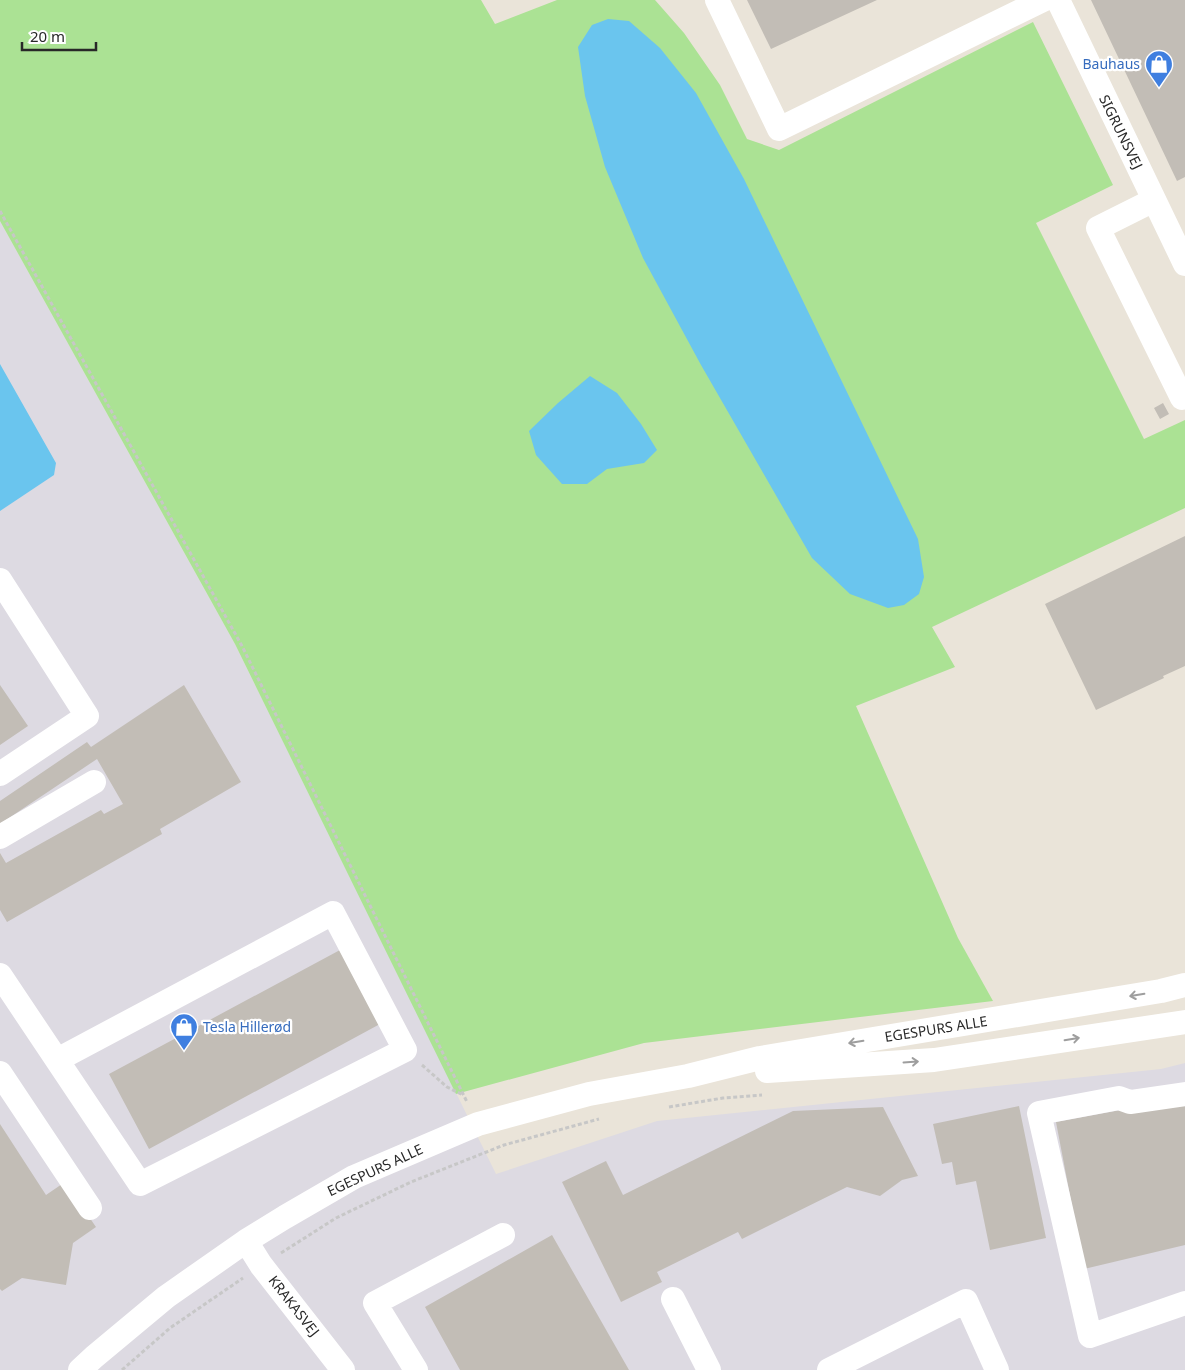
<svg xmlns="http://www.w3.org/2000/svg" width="1185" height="1370" font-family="'Noto Sans',sans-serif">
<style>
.industrial{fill:#dddae2}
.green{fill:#abe294}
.water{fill:#6ac5ee}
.building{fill:#c2bdb6}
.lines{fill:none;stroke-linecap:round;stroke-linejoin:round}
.path{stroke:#c7c7c7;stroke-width:3;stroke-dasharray:4 2.5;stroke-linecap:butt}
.minor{stroke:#fff;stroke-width:24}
.oneway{stroke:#9e9e9e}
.labels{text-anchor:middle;stroke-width:4.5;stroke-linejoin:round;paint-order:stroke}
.shop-label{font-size:14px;fill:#366cbe;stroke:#fff;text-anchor:end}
.street-label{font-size:14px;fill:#282828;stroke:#fff}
</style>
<rect width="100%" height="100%" fill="#eae4d9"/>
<!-- industrial -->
<path class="industrial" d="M0 221 235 644 496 1174 657 1121 1161 1069 1185 1063V1370H0Z"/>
<!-- green -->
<path class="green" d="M0 0H481L495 24 557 0H655L684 33 720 85 747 139 779 150 1033 22 1113 185 1036 223 1144 439 1185 420V508L932 627 955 667 856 706 958 938 993 1001 644 1043 456 1094 235 644 0 221Z"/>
<!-- water -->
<path class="water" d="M608 19 629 21 660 48 696 93 744 179 918 539 924 577 919 594 904 605 888 608 850 594 812 558 701 365 643 258 605 167 585 96 578 47 592 25Z
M0 364 56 463 54 475 0 511Z
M590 376 617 393 641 424 657 450 644 463 607 469 587 484H562L536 455 529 431 558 403Z"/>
<!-- building -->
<path class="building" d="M747 0H877L771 49Z
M1091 0H1185V177L1177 181Z
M1163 403 1169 414 1160 419 1154 408Z
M1185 536V666L1163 676 1164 678 1096 710 1045 604Z
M0 685 28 726 0 745Z
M184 685 241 782 160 829 162 834 7 922 0 910V853L6 863 101 810 104 814 123 804 97 759 0 824V801L87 742 91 747Z
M340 950 380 1024 149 1149 109 1074Z
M1185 1098V1245L1084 1269 1056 1122Z
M1019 1106 1046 1238 990 1250 976 1181 956 1185 952 1162 942 1164 933 1124Z
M883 1107 918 1176 902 1180 880 1196 847 1187 742 1239 738 1232 657 1272 662 1282 621 1302 562 1182 606 1161 623 1195 793 1111Z
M0 1124 46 1195 65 1182 96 1227 73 1243 66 1285 22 1278 2 1291 0 1289Z
M552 1235 629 1370H460L425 1307Z"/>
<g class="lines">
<!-- path -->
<path class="path" d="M0 211 242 646 467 1102
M422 1065 447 1087 463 1095
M669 1107 723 1098 762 1095
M281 1253 336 1218 411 1182 504 1145 599 1119
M122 1370 170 1328 243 1278"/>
<!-- minor -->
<path class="minor" d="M717 0 779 129 1043 0
M1058 0 1185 264
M1154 200 1098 228 1182 398 1185 397
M0 580 87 716 0 774
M0 837 94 782
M0 975 140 1184 405 1050 333 913 57 1060
M767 1071 934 1060 1185 1022
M0 1073 90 1208
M1185 1094 1130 1102 1119 1098 1039 1113 1090 1336 1185 1303
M246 1241 261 1265 343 1370
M673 1299 709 1370
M80 1370 94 1357 166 1297 246 1241 285 1217 354 1177 478 1124 589 1094 688 1076 760 1058 1161 991 1185 985
M416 1370 375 1303 503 1235
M829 1370 966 1301 997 1370"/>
</g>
<!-- one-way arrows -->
<defs><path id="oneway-shaft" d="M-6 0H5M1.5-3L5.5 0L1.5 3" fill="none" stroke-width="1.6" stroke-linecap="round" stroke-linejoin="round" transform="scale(1.25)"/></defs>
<g class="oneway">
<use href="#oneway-shaft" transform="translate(1137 995) rotate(171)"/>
<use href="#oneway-shaft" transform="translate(1072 1039) rotate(-9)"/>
<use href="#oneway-shaft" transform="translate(856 1042) rotate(171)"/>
<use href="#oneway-shaft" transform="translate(911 1062) rotate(-4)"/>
</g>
<!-- icons -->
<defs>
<g id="shop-pin" transform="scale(1.4375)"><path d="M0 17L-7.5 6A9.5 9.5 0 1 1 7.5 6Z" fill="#3f7fe0" stroke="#fff"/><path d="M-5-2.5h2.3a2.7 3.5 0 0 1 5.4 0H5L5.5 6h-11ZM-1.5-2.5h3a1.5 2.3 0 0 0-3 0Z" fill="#fff"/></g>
</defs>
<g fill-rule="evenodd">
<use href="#shop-pin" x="1159" y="64"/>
<use href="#shop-pin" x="184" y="1027"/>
</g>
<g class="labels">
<!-- shop labels -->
<g class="shop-label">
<text x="1140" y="69">Bauhaus</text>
<text x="203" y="1032" text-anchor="start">Tesla Hillerød</text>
</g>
<!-- street labels -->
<g class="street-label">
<text transform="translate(1121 132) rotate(64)" y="5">SIGRUNSVEJ</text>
<text transform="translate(936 1029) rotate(-9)" y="5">EGESPURS ALLE</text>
<text transform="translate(375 1170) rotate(-25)" y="5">EGESPURS ALLE</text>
<text transform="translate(294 1306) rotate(52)" y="5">KRAKASVEJ</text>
</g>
</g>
<!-- scale -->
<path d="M22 42v8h74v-8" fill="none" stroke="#282828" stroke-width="2.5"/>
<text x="30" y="42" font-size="15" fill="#282828" stroke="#ffffff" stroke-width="4" paint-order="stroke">20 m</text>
</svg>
